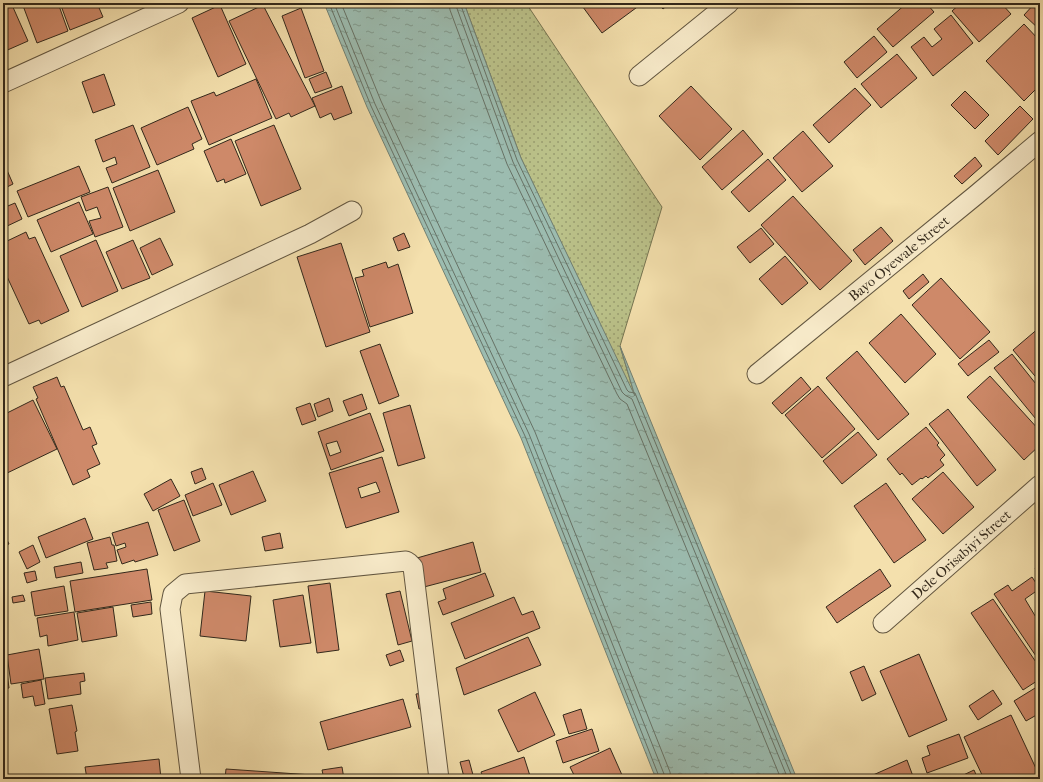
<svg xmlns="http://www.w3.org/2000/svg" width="1043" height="782" font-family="'IM FELL French Canon',serif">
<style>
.grass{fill:url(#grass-dots);stroke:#767552}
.water{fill:url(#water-ripples);stroke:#728174}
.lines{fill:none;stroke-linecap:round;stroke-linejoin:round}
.shore{stroke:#677266;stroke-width:1}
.building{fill:#ce8969;stroke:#32281b;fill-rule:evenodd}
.street-casing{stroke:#625640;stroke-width:21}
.street{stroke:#f8ebca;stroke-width:19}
.labels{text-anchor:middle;stroke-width:3;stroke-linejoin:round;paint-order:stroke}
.street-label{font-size:14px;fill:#32281b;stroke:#f8ebca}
</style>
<defs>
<pattern id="grass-dots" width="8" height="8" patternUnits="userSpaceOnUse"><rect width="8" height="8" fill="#bbc28a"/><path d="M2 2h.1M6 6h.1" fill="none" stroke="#999e70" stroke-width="1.8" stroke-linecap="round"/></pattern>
<pattern id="water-ripples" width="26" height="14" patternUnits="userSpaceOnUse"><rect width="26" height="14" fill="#9cbcb0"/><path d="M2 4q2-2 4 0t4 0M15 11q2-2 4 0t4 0" fill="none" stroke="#80998e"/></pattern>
</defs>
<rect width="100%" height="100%" fill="#f4e0ad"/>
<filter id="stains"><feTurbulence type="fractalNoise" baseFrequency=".005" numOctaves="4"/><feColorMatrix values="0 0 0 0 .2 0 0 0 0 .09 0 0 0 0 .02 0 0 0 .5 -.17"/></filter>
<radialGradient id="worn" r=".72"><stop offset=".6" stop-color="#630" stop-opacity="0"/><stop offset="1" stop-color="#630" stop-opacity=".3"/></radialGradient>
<!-- grass -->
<path class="grass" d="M464 3H526L662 207 620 346 636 400 521 158Z"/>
<!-- water -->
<path class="water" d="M324 3H464L521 158 635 396 620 346 797 779H656L521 438 367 107Z"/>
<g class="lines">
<!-- shore -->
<path class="shore" d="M329 3 371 106 525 436 660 779
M334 3 375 104 529 434 664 774 665 779
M341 3 381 101 535 432 670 772 671 779
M449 3 450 10 507 164 617 394 620 399 627 404 781 779
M455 3 513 162 622 392 625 395 632 399 788 779
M460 3 517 160 627 390 629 392 635 393 793 779"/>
</g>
<!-- building -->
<path class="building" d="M22 3H58L68 31 37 43Z
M60 3H97L103 17 70 30Z
M580 3H638L640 5 602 33Z
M657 3H670L663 9Z
M907 3H926L934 12 893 47 877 29Z
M961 3H1001L1011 14 979 42 952 11Z
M1035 3H1040V30L1024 15Z
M12 5 28 41 3 52V9Z
M220 5 246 64 218 77 192 18Z
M263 5 315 106 291 117 289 113 276 119 229 21Z
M301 8 324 71 305 78 282 16Z
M951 15 973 43 933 76 911 47 924 37 932 47 942 39 934 29Z
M1024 24 1040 41V85L1024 101 986 61Z
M874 36 887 52 857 78 844 62Z
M897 54 917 78 881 108 861 84Z
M326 72 332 87 315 93 309 79Z
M104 74 115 105 93 113 82 82Z
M256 79 272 118 209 145 191 101 214 92 216 96Z
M342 86 352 113 334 120 331 113 320 118 312 98Z
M691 86 732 129 700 160 659 116Z
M855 88 871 105 829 143 813 125Z
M965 91 989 115 975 129 951 105Z
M1020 106 1033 119 998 155 985 141Z
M188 107 202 139 192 144 194 149 157 165 141 128Z
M133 125 150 167 112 183 106 168 117 164 115 157 103 162 95 140Z
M274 125 301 189 261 206 235 141Z
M743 130 763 154 722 190 702 167Z
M803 131 833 166 802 192 773 158Z
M231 139 246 174 225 183 224 179 217 182 204 151Z
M975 157 982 166 962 184 954 176Z
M768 159 786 180 749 212 731 192Z
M3 161 13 184 3 189Z
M79 166 90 192 28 217 17 191Z
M158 170 175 212 130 231 113 188Z
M108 187 123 227 95 237 89 221 101 218 97 207 86 211 81 197Z
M793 196 852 261 820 290 761 225Z
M79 202 93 234 51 252 37 220Z
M15 203 22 219 3 228V208Z
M881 227 893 241 865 265 853 250Z
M761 228 774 244 750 263 737 247Z
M26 232 29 239 35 237 69 311 41 324 39 320 29 324 3 268V245L6 244 5 242Z
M404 233 410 247 398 251 393 238Z
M160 238 173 265 152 275 140 248Z
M96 240 118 291 82 307 60 256Z
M133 240 150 278 122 289 106 252Z
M341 243 370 332 326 347 297 257Z
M785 256 808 283 782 305 759 279Z
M386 262 388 268 398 264 413 313 370 327 355 278 364 276 362 270Z
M923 274 929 282 909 299 903 291Z
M941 278 990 332 960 359 912 305Z
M901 314 936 354 905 383 869 343Z
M1040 327V382L1013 350Z
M989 340 999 352 968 376 958 364Z
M380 344 399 396 379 404 360 351Z
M857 351 909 414 878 440 826 378Z
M1012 354 1040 389V424L994 368Z
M990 376 1040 431V445L1024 460 967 397Z
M57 377 61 387 64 386 83 430 90 427 97 444 92 446 100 464 87 470 90 477 73 485 36 399 38 398 33 387Z
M801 377 811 389 782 414 772 403Z
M818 386 855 429 822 458 785 415Z
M362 394 367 409 349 416 343 401Z
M329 398 333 411 318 417 314 404Z
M33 400 57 449 3 475V415Z
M310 403 316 420 302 425 296 408Z
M410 405 425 458 398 466 383 413Z
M948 409 996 470 977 486 929 424Z
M370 413 384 451 331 470 318 432ZM337 441 341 452 330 456 326 444Z
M926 427 939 443 937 445 945 455 940 460 944 465 928 478 926 476 922 479 921 478 912 485 902 473 900 475 887 459Z
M858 432 877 455 842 484 823 461Z
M382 457 399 512 346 528 329 473ZM376 482 380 492 361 498 358 488Z
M202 468 206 479 195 484 191 472Z
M253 471 266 501 231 515 219 485Z
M943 472 974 507 943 534 912 499Z
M171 479 180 496 153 511 144 494Z
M213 483 222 505 193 516 185 495Z
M886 483 926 540 894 563 854 506Z
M184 500 200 541 174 551 158 510Z
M85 518 93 539 46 558 38 537Z
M148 522 158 555 135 562 134 560 122 564 117 550 126 547 125 543 116 546 112 533Z
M3 532 9 544 3 546Z
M280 533 283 548 265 551 262 537Z
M110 537 112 545H114L117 561 106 563 108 568 94 570 87 543Z
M473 542 481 572 424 587 417 558Z
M33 545 40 562 27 569 19 552Z
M81 562 83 573 56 578 54 567Z
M1040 565V576L1035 568Z
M147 569 152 600 75 612 70 581Z
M880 569 891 586 837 623 826 607Z
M35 571 37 580 27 583 24 573Z
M485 573 494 596 443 615 438 602 446 599 443 589Z
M1032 577 1040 589V600L1035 592 1025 599 1037 619 1040 617V662L994 594 1008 585 1012 591Z
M330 583 339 650 317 653 308 586Z
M64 586 68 611 35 616 31 592Z
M205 591 251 596 246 641 200 636Z
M400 591 412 641 398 645 386 594Z
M23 595 25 601 13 603 12 597Z
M303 595 311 643 280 647 273 600Z
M514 597 522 615 533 611 540 628 465 659 451 623Z
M993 599 1040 668V679L1023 690 971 613Z
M151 602 152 614 133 617 131 605Z
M3 604 6 642H3Z
M113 607 117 636 82 642 77 613Z
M74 612 78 640 48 646 47 635 40 637 37 618Z
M528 637 541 665 464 695 456 668Z
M39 649 44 679 11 684 7 655Z
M400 650 404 661 390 666 386 655Z
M3 651H4L9 688 3 689Z
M919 654 947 720 909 737 880 671Z
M864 666 876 694 862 701 850 672Z
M84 673 85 681 80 682 81 694 48 699 45 678Z
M41 680 45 704 35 706 33 696 23 698 21 684Z
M1040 685V713L1026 721 1014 701Z
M993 690 1002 704 978 720 969 706Z
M535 692 555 735 518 752 498 710Z
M424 693 427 707 419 709 416 694Z
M403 699 411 727 328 750 320 722Z
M72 705 77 731 75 732 78 751 57 754 49 709Z
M581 709 587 729 569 734 563 715Z
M1011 715 1040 777V779H984L964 737Z
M592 729 599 751 563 763 556 741Z
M959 734 968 758 927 773 922 758 930 755 927 746Z
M610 748 622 775 613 779H576L570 767Z
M524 757 531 779H484L481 772Z
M159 759 161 779H87L85 767Z
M469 760 473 775 464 777 460 762Z
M907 760 914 779H864Z
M342 767 344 779H324L322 770Z
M226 769 312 775 311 779H225Z
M974 770 978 779H957V778Z"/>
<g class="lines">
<!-- street casing -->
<g class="street-casing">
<g id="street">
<path d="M639 76 729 3"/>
<path d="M3 83 179 3"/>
<path id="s1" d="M757 374 976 195 1040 141"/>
<path d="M3 377 310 234 352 211"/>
<path id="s2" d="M883 623 1040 485"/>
<path d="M191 779 170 609 173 594 185 584 406 561 409 563 413 567 439 779"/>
</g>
</g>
<!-- street -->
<use href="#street" class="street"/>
</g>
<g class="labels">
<!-- street labels -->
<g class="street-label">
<text dy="5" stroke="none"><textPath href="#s1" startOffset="183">Bayo Oyewale Street</textPath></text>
<text dy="5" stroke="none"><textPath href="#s2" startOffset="104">Dele Orisabiyi Street</textPath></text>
</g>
</g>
<!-- margin -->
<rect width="1043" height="782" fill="none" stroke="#f4e0ad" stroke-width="16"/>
<rect x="4" y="4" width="1035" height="774" fill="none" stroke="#32281b" stroke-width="2"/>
<rect x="8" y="8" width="1027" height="766" fill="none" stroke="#32281b"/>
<rect width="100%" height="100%" filter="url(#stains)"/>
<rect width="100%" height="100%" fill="url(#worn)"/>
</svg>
